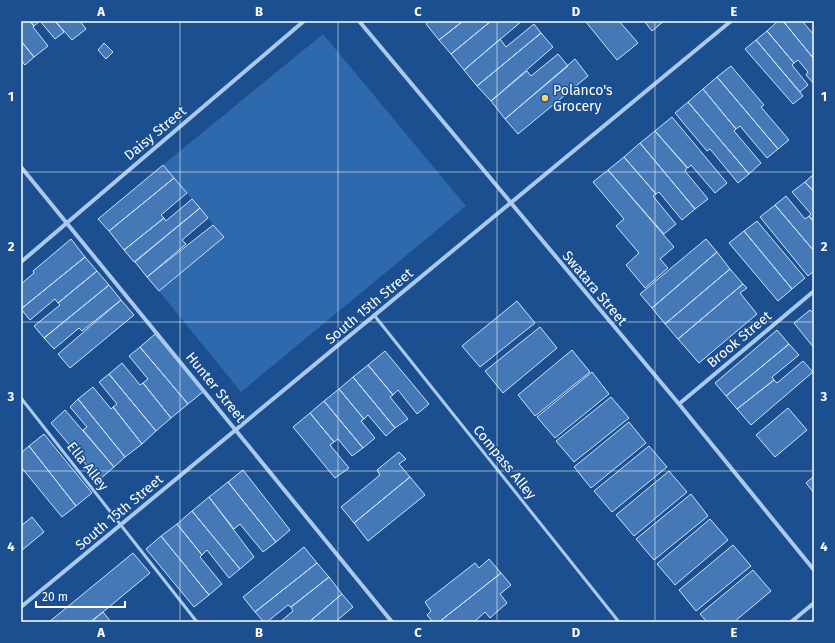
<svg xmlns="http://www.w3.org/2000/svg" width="835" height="643" font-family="'Fira Sans',sans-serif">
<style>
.green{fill:#2e69ad}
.building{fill:#4478b7;stroke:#cfe3fa}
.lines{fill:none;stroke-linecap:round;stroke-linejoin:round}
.lane{stroke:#a9c9ee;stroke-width:3}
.street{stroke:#a9c9ee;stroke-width:4}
.grid{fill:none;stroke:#fff;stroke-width:1;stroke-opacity:0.55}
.poi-dot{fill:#ffd166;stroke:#1b4f8f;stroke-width:1.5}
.labels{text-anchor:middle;stroke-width:3;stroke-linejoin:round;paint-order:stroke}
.poi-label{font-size:14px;fill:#fff;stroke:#1b4f8f;text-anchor:start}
.street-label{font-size:14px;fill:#fff;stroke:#1b4f8f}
.neatline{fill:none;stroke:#fff;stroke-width:1.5}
.grid-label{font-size:13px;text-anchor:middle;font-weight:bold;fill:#fff}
</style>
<rect width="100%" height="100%" fill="#1b4f8f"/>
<!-- green -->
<path class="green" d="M323 34 466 206 241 392 159 291 224 237 163 165Z"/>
<!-- building -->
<path class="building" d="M21 21H30L34 26 33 27 48 46 34 57 21 41Z
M30 21H40L34 26Z
M40 21H55L64 32 55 39Z
M55 21H80L86 29 72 40Z
M429 21H463L439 40 426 24Z
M463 21H491L451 54 439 40Z
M491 21H522L464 70 451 54Z
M585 21H619L638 43 617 60Z
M644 21H664L652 31Z
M778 21H783L814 59V84L806 75 808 72 798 60 794 63 767 31Z
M783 21H802L814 35V59Z
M534 24 541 33 477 86 464 70 500 39 506 47Z
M767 31 794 63 792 65 808 85 800 92 756 40Z
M541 33 553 47 491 101 477 86Z
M756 40 803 96 793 104 745 49Z
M21 41 34 57 25 65 21 60Z
M104 43 113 52 106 59 98 50Z
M558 54 568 66 505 119 491 101 527 71 531 76Z
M575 59 588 76 518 134 505 119Z
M731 66 764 105 761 107 789 140 778 149 717 77Z
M717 77 778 149 767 158 740 126 736 129 703 89Z
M703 89 736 129 734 131 761 163 749 174 688 102Z
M688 102 749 174 738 183 715 155 710 149 707 151 675 113Z
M672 117 727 183 715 193 691 165 688 168 655 131Z
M655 131 687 168 685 171 708 199 695 209 640 143Z
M640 143 695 209 682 220 659 192 656 194 624 157Z
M624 157 656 194 653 196 676 224 664 234 608 170Z
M163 165 174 178 109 231 98 219Z
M608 170 674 247 660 259 668 268 645 288 626 265 639 253 616 226 624 219 593 182Z
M814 174V192L805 182Z
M174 178 187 193 161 215 164 218 124 250 109 231Z
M805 182 814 192V222L809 216 811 214 792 192Z
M786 196 805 219 809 216 814 222V251L775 205Z
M192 199 200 208 134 262 124 250 164 218 166 221Z
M775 205 814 251V271L808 276 760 217Z
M200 208 208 218 182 240 186 244 147 277 135 262Z
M757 221 805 278 792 289 744 231Z
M213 225 224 237 159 291 147 277Z
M744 231 792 289 778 301 729 243Z
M71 239 85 257 21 309V284L34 273 33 271Z
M706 239 717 252 652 308 640 294Z
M717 252 730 269 665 324 652 308Z
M85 257 97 271 58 303 55 299 30 320 21 309Z
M730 269 743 284 678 339 665 324Z
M97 271 109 285 44 338 34 326 60 305 58 303Z
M743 284 747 288 740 293 757 314 699 363 678 339Z
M109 285 121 300 82 331 79 328 54 349 44 338Z
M121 300 134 315 70 368 58 354Z
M517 301 535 323 480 367 462 346Z
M810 310 814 314V348L794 323Z
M540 327 557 348 503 393 485 371Z
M777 330 789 344 726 396 715 383Z
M155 334 204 391 188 404 140 347Z
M789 344 799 355 772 377 774 380 737 409 726 396Z
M140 347 188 404 171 418 143 383 148 379 129 356Z
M572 350 590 372 535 416 518 395Z
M385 351 429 404 417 414 398 390 393 395 368 365Z
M803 361 813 372 751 425 737 409 774 380 777 383Z
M122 363 140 385 143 383 171 418 156 431 109 374Z
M368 365 393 395 390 397 408 419 395 428 353 377Z
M592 372 609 394 555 438 537 417Z
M109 374 156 431 142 444 113 407 117 404 99 382Z
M353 377 395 428 386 436 368 415 364 419 339 389Z
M93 387 111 409 113 407 142 444 125 457 78 399Z
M339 389 364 419 361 421 375 438 363 448 324 401Z
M611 397 629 418 574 462 556 441Z
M78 399 125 457 114 467 83 430 87 427 70 407Z
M324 401 363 448 352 456 338 439 334 442 310 413Z
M788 408 807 430 775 457 756 435Z
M65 410 114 467 99 480 51 423Z
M310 413 334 442 330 445 349 468 335 478 293 427Z
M629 422 646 443 591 488 574 467Z
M44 434 92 493 76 506 29 446Z
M29 446 76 506 62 517 21 467V453Z
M649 446 667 467 612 512 594 491Z
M399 452 406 459 399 464 410 477 354 523 341 507 380 475 377 470Z
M243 470 290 530 276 542 228 482Z
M669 471 687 492 634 536 616 515Z
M814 476V493L806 483Z
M410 477 425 495 368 541 354 523Z
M228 482 276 542 263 552 240 524 234 529 209 497Z
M691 494 708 516 654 560 636 539Z
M209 497 254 557 240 569 192 511Z
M192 511 240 569 229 578 207 550 202 555 177 524Z
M32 517 44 532 21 551V526Z
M710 519 728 540 675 585 657 564Z
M177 524 202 555 200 557 222 584 209 595 161 536Z
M161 536 209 595 194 607 146 549Z
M733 545 751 566 696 611 679 590Z
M304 547 317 563 255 612 243 597Z
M133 553 150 573 103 612 90 622H49Z
M489 559 501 573 439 622H433L427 615 431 611 425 602 475 563 479 568Z
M317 563 329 577 291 607 288 605 267 622H264L255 612Z
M753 570 771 591 734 622H707L700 614Z
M501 573 511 585 500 594 507 603 490 618 485 612 474 622H439Z
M329 577 342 594 309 622H280L293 611 291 607Z
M342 594 353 607 335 622H309Z
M103 612 111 622H91Z"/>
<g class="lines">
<!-- lane -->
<path class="lane" d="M374 315 619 622
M21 398 197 622"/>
<!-- street -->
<path class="street" d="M359 21 679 404 814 570
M21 167 392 622
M21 262 304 21
M679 404 814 291
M21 607 731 21
M791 622 814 603"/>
</g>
<!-- grid -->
<path class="grid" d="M180 21V622M338 21V622M497 21V622M655 21V622M21 172H814M21 322H814M21 471H814"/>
<!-- markers -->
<circle class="poi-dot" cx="545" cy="98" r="4"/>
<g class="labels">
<!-- poi labels -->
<g class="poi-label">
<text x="553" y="95">Polanco's<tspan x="553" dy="16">Grocery</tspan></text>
</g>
<!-- street labels -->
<g class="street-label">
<text transform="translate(155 133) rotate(-40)" y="5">Daisy Street</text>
<text transform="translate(595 288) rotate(50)" y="5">Swatara Street</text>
<text transform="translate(369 306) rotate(-40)" y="5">South 15th Street</text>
<text transform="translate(739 339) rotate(-40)" y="5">Brook Street</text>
<text transform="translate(216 387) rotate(51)" y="5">Hunter Street</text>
<text transform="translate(505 462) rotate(51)" y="5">Compass Alley</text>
<text transform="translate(88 466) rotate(52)" y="5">Ella Alley</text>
<text transform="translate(119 512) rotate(-40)" y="5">South 15th Street</text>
</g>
</g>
<!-- border -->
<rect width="835" height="643" fill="none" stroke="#1b4f8f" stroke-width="44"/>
<!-- scale -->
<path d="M36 601v6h89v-6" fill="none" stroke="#ffffff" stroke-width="2"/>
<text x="42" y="601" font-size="12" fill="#ffffff" stroke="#1b4f8f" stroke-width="3" paint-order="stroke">20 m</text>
<rect x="22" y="22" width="791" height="599" class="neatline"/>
<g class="grid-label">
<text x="101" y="16">A</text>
<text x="259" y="16">B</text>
<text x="418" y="16">C</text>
<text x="576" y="16">D</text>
<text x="734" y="16">E</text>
<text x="11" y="101">1</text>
<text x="824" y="101">1</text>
<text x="11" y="251">2</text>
<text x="824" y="251">2</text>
<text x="11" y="401">3</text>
<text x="824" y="401">3</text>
<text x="11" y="551">4</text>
<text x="824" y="551">4</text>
<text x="101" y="637">A</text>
<text x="259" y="637">B</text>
<text x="418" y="637">C</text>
<text x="576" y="637">D</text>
<text x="734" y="637">E</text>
</g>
</svg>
